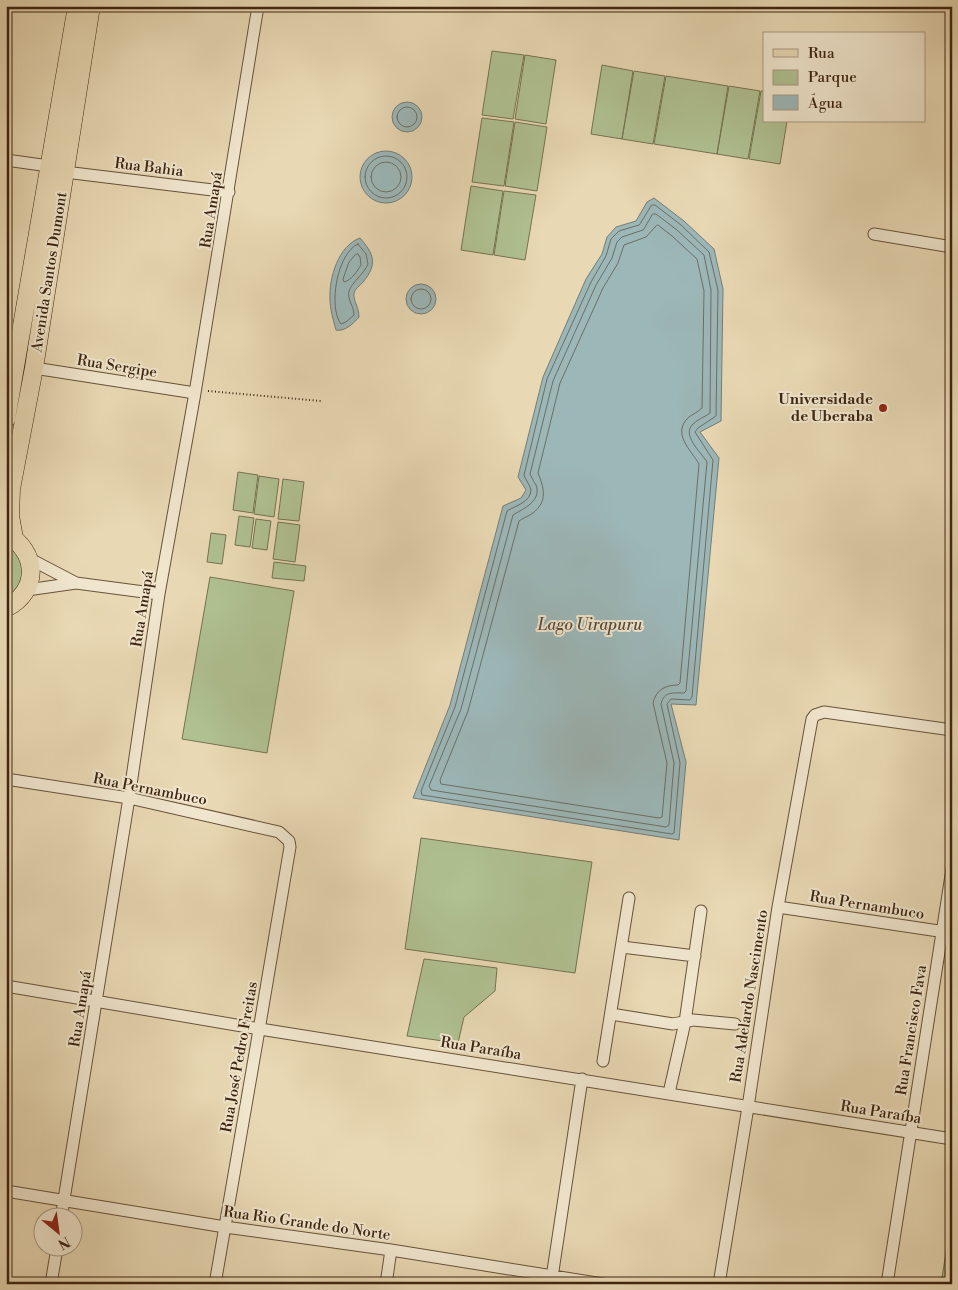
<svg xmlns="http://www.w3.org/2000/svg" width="958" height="1290" font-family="'Libre Bodoni',serif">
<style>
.green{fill:#afc091;stroke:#767251}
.water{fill:#9cb7b8;stroke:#767d75}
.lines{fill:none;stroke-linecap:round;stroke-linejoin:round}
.shore{stroke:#6d6e64;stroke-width:1}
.street-casing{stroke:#68523a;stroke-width:13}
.primary-casing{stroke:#3e2511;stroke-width:19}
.path{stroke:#3e2511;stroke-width:2;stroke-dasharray:1 2.5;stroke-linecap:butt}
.street{stroke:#f0e6ce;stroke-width:11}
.primary{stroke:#e8d8b3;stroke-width:18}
.poi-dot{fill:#8f2418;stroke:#f0e6ce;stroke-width:2}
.labels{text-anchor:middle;stroke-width:4;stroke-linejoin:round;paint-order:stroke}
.street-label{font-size:15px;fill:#3e2511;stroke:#f0e6ce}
.poi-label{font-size:15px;font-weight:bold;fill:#3e2511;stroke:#f0e6ce;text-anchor:end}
.water-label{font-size:16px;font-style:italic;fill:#564a3b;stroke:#f0e6ce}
</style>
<rect width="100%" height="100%" fill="#e8d8b3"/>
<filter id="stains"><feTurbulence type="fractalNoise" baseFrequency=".004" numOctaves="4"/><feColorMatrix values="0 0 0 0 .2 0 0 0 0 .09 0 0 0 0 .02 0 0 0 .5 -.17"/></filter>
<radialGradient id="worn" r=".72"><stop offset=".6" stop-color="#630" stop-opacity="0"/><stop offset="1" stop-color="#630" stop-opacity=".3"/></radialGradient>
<!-- green -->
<path class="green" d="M492 51 524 55 513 119 482 115Z
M525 55 556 60 546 124 515 119Z
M602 65 633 71 622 139 591 134Z
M634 71 665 76 653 144 622 139Z
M666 76 728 86 717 154 654 144Z
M729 86 760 91 748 159 717 154Z
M761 91H764V121H787L780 164 749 159Z
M482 118 514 122 504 186 472 182Z
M515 122 547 127 537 191 505 186Z
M471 186 503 191 493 255 461 250Z
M504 191 536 195 525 260 494 255Z
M238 472 258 475 253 513 233 510Z
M259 476 279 479 274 517 254 514Z
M283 479 304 482 299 521 278 519Z
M239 516 254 518 250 547 235 545Z
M256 519 271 521 267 550 252 548Z
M278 522 300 525 295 562 273 559Z
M211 533 226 535 222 564 207 562Z
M6 539 27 564 22 589 6 601Z
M274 562 306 566 304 581 272 578Z
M210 577 294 591 267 753 182 739Z
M421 838 592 862 575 973 405 949Z
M424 959 497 968 495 991 464 1017 458 1043 407 1036Z
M952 1215V1284H941Z"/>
<!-- water -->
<path class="water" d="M392 117a15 15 0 1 1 30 0a15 15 0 1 1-30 0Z
M360 177a26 26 0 1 1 52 0a26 26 0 1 1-52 0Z
M654 198 684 221 714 249 723 289 721 421 700 432 719 458 696 705 671 704 686 762 679 840 413 798 450 705 503 506 521 498 526 490 518 477 543 377 586 279 602 254 607 237 616 227 636 221 647 202Z
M360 238C374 254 378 264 363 282 360 286 354 289 354 294 353 300 359 307 359 317 354 323 345 332 336 330 333 319 330 309 330 299 329 278 338 246 360 238Z
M406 299a15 15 0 1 1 30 0a15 15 0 1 1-30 0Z"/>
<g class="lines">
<!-- shore -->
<path class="shore" d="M397 117a10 10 0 1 1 20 0a10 10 0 1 1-20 0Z
M365 177a21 21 0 1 1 42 0a21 21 0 1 1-42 0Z
M371 177a15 15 0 1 1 30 0a15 15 0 1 1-30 0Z
M652 205H655L681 225 709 252 718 290 716 416 698 428 695 432 713 460 692 697 690 700 671 699 667 704 680 763 674 833 672 834 422 795 421 791 455 707 507 511C515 506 531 502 531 490 530 485 525 479 524 475L547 379 591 282 606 256 611 239 619 231 639 225Z
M653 214H656L677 230 704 255 711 290 710 413C705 417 698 419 693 424 681 435 701 452 707 462L686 691 684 693C673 693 664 691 661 704L674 763 669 825 666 827 431 790 429 786 461 709 513 515C522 509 542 502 536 485 534 482 532 478 530 474L553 381 596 285 612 258 617 242 622 237 643 230Z
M658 225 672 236 697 259 704 291 702 408C698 412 693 414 689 417 671 433 691 450 699 464L680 683 678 685C665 685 656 690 653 703L667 763 662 817 659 818 441 784 440 780 468 711 519 521C523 518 529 516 533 513 548 501 544 488 538 473L560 383 603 288 618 263 624 245 646 237 656 226Z
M358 244 366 254 368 264C364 274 352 282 349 291 347 300 354 306 354 315L346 322 341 324C328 307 337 253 358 244Z
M358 254 360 257 361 265C357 271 352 280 344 282L343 279 349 262 355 255Z
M411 299a10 10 0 1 1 20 0a10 10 0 1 1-20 0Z"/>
<!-- street casing -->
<g class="street-casing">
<path id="street" d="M6 160 49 166
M65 172 229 192
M874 234 952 247
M34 368 195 393
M30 559 76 583
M27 590 76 583 159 594
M6 779 129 798 279 832 289 841 290 847C266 993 240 1138 215 1284
M778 907 952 933
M622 947 695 956
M6 986 260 1029 952 1139
M611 1014 673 1024 693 1020 735 1024
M603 1061 629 898
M669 1093 685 1022 701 911
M6 1191 225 1227 391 1250 603 1284
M61 1218 129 798 159 594 195 393 258 6
M51 1284 57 1248
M386 1284 391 1250
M551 1284 582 1079
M719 1284 748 1107 778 907 812 719 815 715 824 712 952 730
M887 1284 952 869"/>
</g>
<!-- primary casing -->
<g class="primary-casing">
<path id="primary" d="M6 419 77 6
M6 534C38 551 40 591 6 608
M14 538 10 516 11 489 34 368 91 6"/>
</g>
<!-- path -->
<path class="path" d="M208 391 321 401"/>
<!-- street -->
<use href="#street" class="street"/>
<!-- primary -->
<use href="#primary" class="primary"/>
</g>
<!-- markers -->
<circle class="poi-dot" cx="883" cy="408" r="5"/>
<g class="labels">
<!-- street labels -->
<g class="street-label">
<text transform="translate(149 167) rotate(7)" y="5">Rua Bahia</text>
<text transform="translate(211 210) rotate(-81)" y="5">Rua Amapá</text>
<text transform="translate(49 272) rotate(-81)" y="5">Avenida Santos Dumont</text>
<text transform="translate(117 366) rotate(9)" y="5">Rua Sergipe</text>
<text transform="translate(142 609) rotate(-81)" y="5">Rua Amapá</text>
<text transform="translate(150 789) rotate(11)" y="5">Rua Pernambuco</text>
<text transform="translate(867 905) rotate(9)" y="5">Rua Pernambuco</text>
<text transform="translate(749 996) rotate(-81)" y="5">Rua Adelardo Nascimento</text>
<text transform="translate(80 1009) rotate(-81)" y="5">Rua Amapá</text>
<text transform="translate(911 1030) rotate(-81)" y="5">Rua Francisco Fava</text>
<text transform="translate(481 1048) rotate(9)" y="5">Rua Paraíba</text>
<text transform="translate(239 1057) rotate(-80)" y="5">Rua José Pedro Freitas</text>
<text transform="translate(881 1112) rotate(9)" y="5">Rua Paraíba</text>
<text transform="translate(307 1223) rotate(8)" y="5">Rua Rio Grande do Norte</text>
</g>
<!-- poi labels -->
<g class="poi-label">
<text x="873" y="404">Universidade<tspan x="873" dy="17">de Uberaba</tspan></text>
</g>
<!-- water labels -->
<g class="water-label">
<text x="590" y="630">Lago Uirapuru</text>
</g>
</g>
<!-- margin -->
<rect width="958" height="1290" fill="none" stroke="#e8d8b3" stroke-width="25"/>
<rect x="8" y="8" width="943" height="1275" fill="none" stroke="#3e2511" stroke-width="2.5"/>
<rect x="12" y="12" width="933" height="1265" fill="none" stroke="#3e2511"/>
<!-- legend -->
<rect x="763" y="32" width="162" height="90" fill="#f0e6ce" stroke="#a99982"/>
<rect x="773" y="49" width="25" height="8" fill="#e8d8b3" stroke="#a99982"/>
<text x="808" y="58" font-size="15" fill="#3e2511">Rua</text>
<rect x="773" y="70" width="25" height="15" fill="#afc091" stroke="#a99982"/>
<text x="808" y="82" font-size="15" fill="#3e2511">Parque</text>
<rect x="773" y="95" width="25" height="15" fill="#9cb7b8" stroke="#a99982"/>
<text x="808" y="108" font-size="15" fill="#3e2511">Água</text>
<!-- north arrow -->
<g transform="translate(58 1232) rotate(151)"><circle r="24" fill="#f0e6ce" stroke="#a99982"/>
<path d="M0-4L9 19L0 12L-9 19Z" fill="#8f2418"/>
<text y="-8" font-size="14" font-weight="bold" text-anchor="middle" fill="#3e2511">N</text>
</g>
<rect width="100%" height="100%" filter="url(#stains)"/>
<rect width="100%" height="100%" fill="url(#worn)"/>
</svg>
